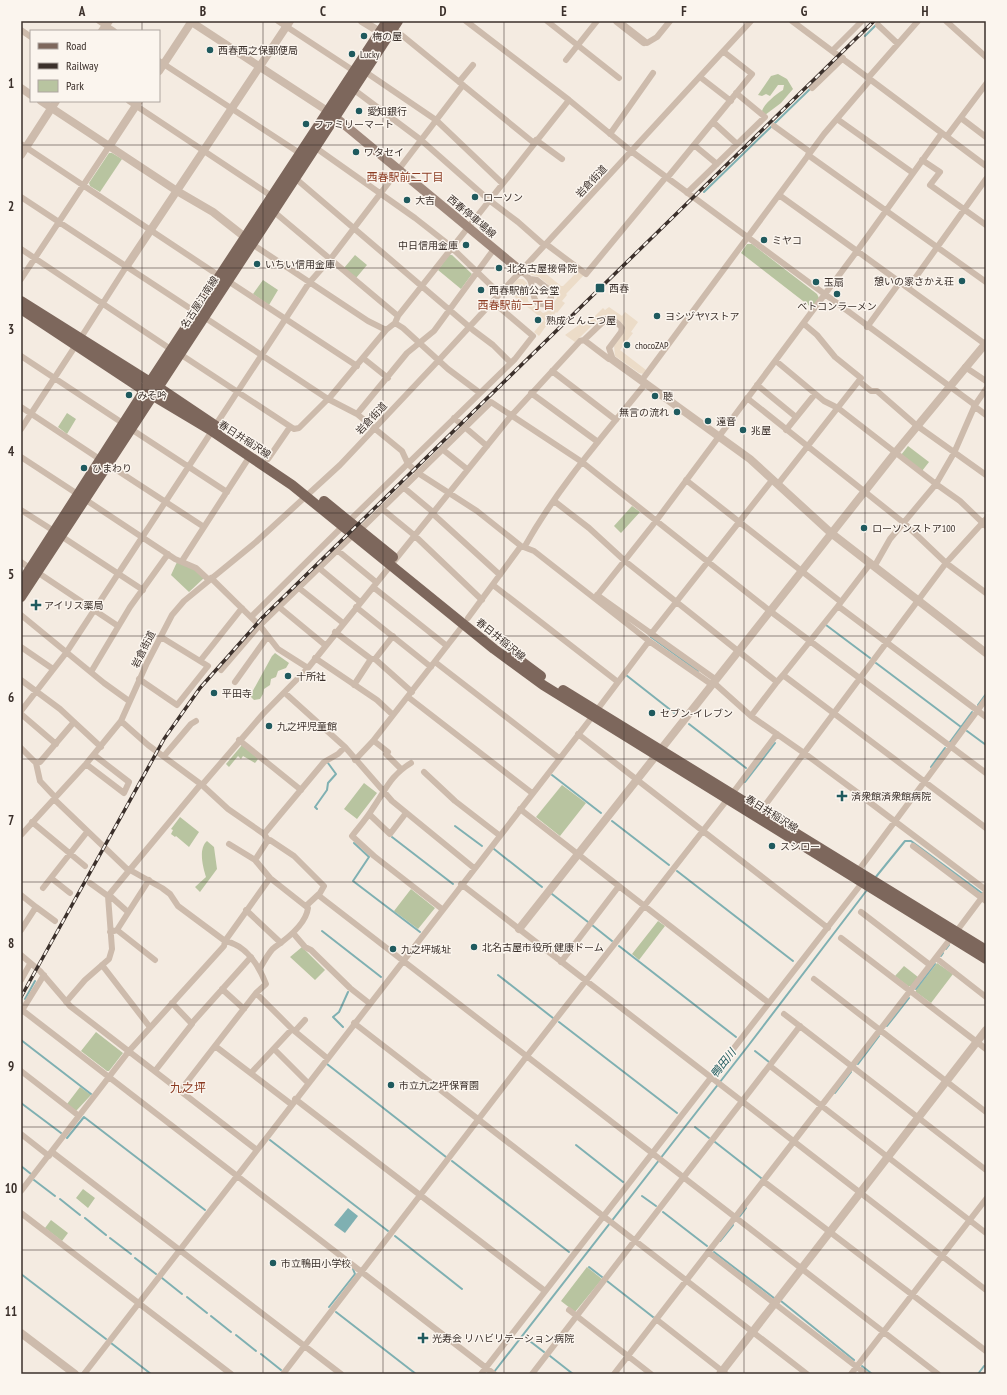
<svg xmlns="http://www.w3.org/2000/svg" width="1007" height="1395" font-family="'PT Sans Narrow','Noto Sans JP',sans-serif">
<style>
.green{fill:#b8c4a0}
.plaza{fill:#ecdcc8}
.water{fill:#7fb0b2}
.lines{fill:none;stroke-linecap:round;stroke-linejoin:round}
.stream{stroke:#7fb0b2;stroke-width:2}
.minor{stroke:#cdbbac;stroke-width:6}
.tertiary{stroke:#cdbbac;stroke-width:8}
.secondary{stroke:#a18a7d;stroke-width:9}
.primary{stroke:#7d675c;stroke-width:10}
.rail-casing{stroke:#3b302b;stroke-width:3.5}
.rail{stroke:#fbf5ee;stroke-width:2;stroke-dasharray:6;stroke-linecap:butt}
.grid{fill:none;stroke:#3b302b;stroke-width:1;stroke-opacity:0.55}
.poi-dot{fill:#1f5a5e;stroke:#fbf5ee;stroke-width:1.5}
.labels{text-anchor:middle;stroke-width:3;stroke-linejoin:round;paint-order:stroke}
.poi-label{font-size:10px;fill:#3b302b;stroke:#fbf5ee;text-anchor:start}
.street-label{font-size:10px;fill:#3b302b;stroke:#fbf5ee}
.neighbourhood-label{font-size:11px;fill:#8c3b22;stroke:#fbf5ee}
.water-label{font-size:11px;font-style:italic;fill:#1f5a5e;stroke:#fbf5ee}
.quarter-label{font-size:12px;fill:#8c3b22;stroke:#fbf5ee}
.neatline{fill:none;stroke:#3b302b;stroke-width:1.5}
.grid-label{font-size:13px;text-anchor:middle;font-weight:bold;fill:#3b302b}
</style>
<rect width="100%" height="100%" fill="#f4ebe1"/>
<!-- green -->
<path class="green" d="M778 74 787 79 793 89 781 103 765 115 762 111C764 104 776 94 783 90L784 85H778L770 96 766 94 762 96 758 95 771 76Z
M109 153H112L122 159 100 192 90 186 89 183Z
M747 244H752L817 294 819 298 812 308 741 253Z
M355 255 367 265 356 278 344 268Z
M449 255H452L472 274 461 289 438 270Z
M263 280 278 290 269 305 253 294Z
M67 413 76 419 67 434 58 427Z
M908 446 929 462 922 471 901 455Z
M632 506 640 512 621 533 614 526Z
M177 562 195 570 204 578 189 592 171 575Z
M275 653 289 663 286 668 278 671 276 677 271 679 270 685 264 689 263 694 260 699 254 700 250 696 272 656Z
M242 745 259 758 255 763 243 756 241 759 238 756 229 767 226 764Z
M364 783 377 793 357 819 344 809Z
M562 785 586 803 560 836 536 817Z
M180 817 199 832 189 847 176 836 175 837 171 834 173 830 171 829Z
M207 841 214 847 217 869 200 892 195 887 206 877C203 867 198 849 207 841Z
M411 889 435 908 418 929 394 911Z
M658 921 665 926 639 960 632 954Z
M302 947 325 970 315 980 290 957Z
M937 963 953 974 931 1003 916 992V990Z
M904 966 918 977 911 986H908L895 976Z
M96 1032 123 1053 109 1071H107L81 1051Z
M80 1087 91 1095 76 1111 67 1104Z
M83 1189 95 1198 88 1208 76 1198Z
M51 1220 68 1233 62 1241 45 1228Z
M587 1267 602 1279 575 1312 561 1301Z"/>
<!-- plaza -->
<path class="plaza" d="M533 263 561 286H563L578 271 584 275 566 294 567 295 562 301 565 303 557 313 556 312 539 336 534 332 544 320 507 291 518 279H523L527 283 528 301 543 313 546 312 557 298V292L539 277 529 274 528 269Z
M609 307 622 316 625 312 638 322 631 332 633 333 620 350 646 370 643 374 639 373 615 356 614 346 624 332 625 329 622 323 612 315H603L575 342 565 335 583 322 586 325 603 308 605 310Z"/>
<!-- water -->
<path class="water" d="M348 1208 358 1216 345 1233 334 1225Z"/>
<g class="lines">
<!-- stream -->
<path class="stream" d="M865 36 880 21
M704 192 810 89
M826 625 870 658
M651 637 698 671
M876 663 961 727
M626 675 677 715
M978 705 986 694
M689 724 746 768
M967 731 986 745
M950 742 972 712
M931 767 945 748
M552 775 601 813
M745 782 775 743
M317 809 315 807 327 790 328 783 336 774 328 763
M612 821 669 865
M455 826 482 846
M392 837 453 884
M354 843 369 857 353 881 420 932
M494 849 542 887
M677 871 793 961
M875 878 905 841H911L983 894
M552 894 588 922
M592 925 612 941
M322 931 381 977
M619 946 736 1037
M946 949 949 945
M941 956 943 953
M498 975 553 1018
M916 989 935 964
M25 999 35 981
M559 1022 677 1113
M887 1026 909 998
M343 1027 333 1017 339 1012 348 992
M21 1040 91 1094
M755 1051 769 1062
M327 1064 446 1157
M858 1064 879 1036
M835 1093 851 1072
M21 1103 61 1133
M695 1127 709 1138
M67 1138 84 1117 205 1210
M270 1140 388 1231
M715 1142 761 1178
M576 1145 623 1182
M452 1161 569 1252
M21 1166 31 1174
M34 1180 55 1196
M642 1196 656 1206
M60 1199 80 1215
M663 1212 707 1246
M740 1216 746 1208
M85 1218 106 1235
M395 1236 462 1289
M110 1238 131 1254
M720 1241 733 1225
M714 1252 774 1298
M135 1258 156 1274
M589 1267 602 1277
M21 1274 106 1339
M162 1278 182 1294
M607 1281 653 1317
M187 1297 207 1313
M781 1301 854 1360
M329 1307 355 1274 353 1269
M336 1312 416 1374
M211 1316 231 1332
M236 1335 256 1351
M531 1342 544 1352
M111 1343 151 1374
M261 1354 281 1370
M550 1356 573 1374
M862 1366 872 1374
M494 1372 748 1046 867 890
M978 1374 984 1366"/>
<!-- minor -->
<path class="minor" d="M99 21 114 31
M278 21 354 71
M547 21 619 78
M792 21 986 166
M946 21 986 57
M878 25 897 43
M393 28 534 143
M21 30 31 37
M644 42 647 43 657 37 670 21
M832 51 862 21
M566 60 597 21
M159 61 301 154
M364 71 436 120 502 183
M700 77 731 101
M868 78 918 21
M459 82 473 65
M812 88 843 58
M353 89 421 140 489 200 518 222 544 245
M569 100 631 151 975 405
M129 101 273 197
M961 118 986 137
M837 119 913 173
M713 122 737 144
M774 126 810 152
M610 134 653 73
M947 136 986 84
M536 140 562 159
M21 144 221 277
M694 145 717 164
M316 148 415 218 452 247
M808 155 986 282
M922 160 940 172 930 185 986 225
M295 178 473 330 493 345 511 363
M667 178 752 74 724 52
M687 193 765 117 736 93
M779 195 857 251 942 133
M21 197 197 313
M273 211 398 316
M252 244 368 321 386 330
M546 244 586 274 666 177
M452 248 500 294
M21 249 172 350
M521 271C524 274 529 277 530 280 535 290 530 306 546 304L551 298V291L537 280 530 279
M21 279 110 145
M228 281 357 366
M908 288 986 179
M204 317 328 399 357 414 402 451 408 464 418 473 477 511 521 546 534 551 649 641 711 684
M395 323 403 328 448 369 480 393
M867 327 900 282
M80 339 126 267
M584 340 609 359 613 360
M180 354 294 429 299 428 331 396 386 330 395 323 398 316 569 100 466 21
M21 356 124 424
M363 358 388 378
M776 361 824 401 838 408 936 484 960 501 986 526
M965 367 986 381
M552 371 616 420
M642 380 824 134 870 80
M859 381 871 391H877L916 425 986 475
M757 385 796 417
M531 393 598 442
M747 398 904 523 946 563 986 593
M974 406 986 415
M21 407 101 460
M357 414 407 353 434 331 494 249
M454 418 487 446
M215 426 309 283 332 257 463 85
M21 429 76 345
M131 429 227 492
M786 430 815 394
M442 449 467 469
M21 457 79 495
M268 459 290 427
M582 462 770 611 986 773
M109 465 204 527
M686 480 841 602 838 606 986 717
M778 484 861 378 835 357 817 335 804 324
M403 487 433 512
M86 500 175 559 196 568 209 580
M554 501 589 528 625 561 777 682 783 675 986 828
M381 508 414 535 482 600
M21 510 54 531
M432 513 500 575
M349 521 515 359 533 336 493 302
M360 530 491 402 582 462
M61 536 143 590
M525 546C558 487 604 435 646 383
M337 550 376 582
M182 561 250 456
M21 562 31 569
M874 567 890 539 936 484 954 453 975 405 986 389
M319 568 360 602
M37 572 118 626
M211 578 261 627 278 649 308 668
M493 585 618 682
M373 587 447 646
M299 588 343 623
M597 595 715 679
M595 598 656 521 857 251 985 344
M841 602 870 564
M279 607 325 645
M356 607 431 667
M21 615 104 683 129 701
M251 617 343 526
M468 618 521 546
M335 632 371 659H375L412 692
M651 634 773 479
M21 647 53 669
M315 658 377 700 393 715
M375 659 393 636
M200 661 242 608
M435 662 559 758
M221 670 258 627 354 534
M91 672 130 607 168 554
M783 675 838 606
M139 679 177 705 208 666 161 637
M21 680 60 709 101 747
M235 682 268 636
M713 682 751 716 804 753 858 793
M354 685 371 659
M285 693 345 747 392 801 474 868
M408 697 532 793
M597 710 649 641
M21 711 66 653 212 431
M21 714 56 744
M751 716 777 682
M121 721 148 745 202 785 228 809 264 834 268 840 255 860
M578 734 828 928
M239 740 301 790
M374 741 388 752 386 754 401 769
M21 748 36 763 40 781 55 797
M164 756 191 724 196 721
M355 760 373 741 464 624
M36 763 40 762 74 722
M411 763C391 775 386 789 373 808 367 818 359 827 352 836L374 856 442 909
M86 764 124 793 129 782 94 755
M424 772 455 801 499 835
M202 785 263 714 308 668 511 416 580 341 584 340 606 319C612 318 618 323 622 328L621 332 609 348 613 360
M732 794 777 734
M860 795 986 890
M54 799 129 871
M520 809 769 1003
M760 812 946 563 986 519
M369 814 390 834 406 813
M32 822 85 866
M264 834 324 762 338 754 345 747
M21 835 86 764 121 721 147 663 172 615 184 601 256 542 340 465 438 361 751 21
M268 840H270L294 856 324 886 320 893 306 906
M229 844 255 860 270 878 308 908C306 924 288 938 275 947 269 951 264 962 260 968
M913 846 986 901
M130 870 162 888 170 894 178 906 225 941C246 945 259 966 266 984L256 993 180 1091
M858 871 986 699
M51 878 70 893
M90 883 108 896
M461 884 986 1290
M43 888 87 832
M21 895 36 907 21 930
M109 895 128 912
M318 895 938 1374
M36 907 55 921
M246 910 281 943
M861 912 930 965
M117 930 155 960
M110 932 117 930 149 880
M956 932 986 892
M293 933 305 947 311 950 350 988 369 1003
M841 938 986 1049
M21 955 40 971 70 1006 257 1150
M936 958 986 997
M561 962 619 886
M102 965 149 1026
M814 979 986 1112
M21 980 30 964
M222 989 244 1009
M256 993 292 1029 327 1058
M66 1002 85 980 109 959 112 949 108 896 201 784
M22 1010 494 1374
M21 1012 44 975
M784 1014 986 1170
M192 1023 251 957
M354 1023 807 1374
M295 1031 305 1020
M215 1046 291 1104
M274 1049 308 1083
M770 1066 986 1233
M21 1071 79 1116
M155 1071 192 1024 172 1003
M251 1073 292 1029
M295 1099 545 1291
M21 1134 49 1156
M52 1152 341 1374
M763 1181 986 1351
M21 1191 129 1051 224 946 225 941 270 878
M21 1213 231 1374
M708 1252 866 1374
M569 1310 651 1374
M656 1319 726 1374
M84 1374 592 717
M283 1374 527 1056 727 800
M481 1374 862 883
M532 1374 800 1026
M614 1374 951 938
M851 1374 986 1199"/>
<!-- tertiary -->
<path class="tertiary" d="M190 21 332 114
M362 21 380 32
M617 21 644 42
M102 31 109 21
M159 71 192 21
M21 88 31 95
M41 101 177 191 213 212 246 238
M110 145 139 101
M21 155 56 101
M126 267 290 21
M613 360 750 459 831 533 986 653
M519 929 895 453 986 343
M21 1333 75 1374
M720 1374 986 1030"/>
<!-- secondary -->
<path class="secondary" d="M335 117 521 271"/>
<!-- primary -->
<path class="primary" d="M21 301 158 387 219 428
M21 309 145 391 212 431 292 485 494 649 543 685 986 959
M324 501 393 557
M21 583 150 382 387 21
M21 597 398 21
M510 653 541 676
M563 690 986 950"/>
<!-- rail casing -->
<g class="rail-casing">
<path id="rail" d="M21 997 164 739 200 688 263 617 874 21"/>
</g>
<!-- rail -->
<use href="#rail" class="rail"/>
</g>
<!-- grid -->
<path class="grid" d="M142 21V31M263 21V1374M383 21V1374M504 21V1374M624 21V1374M744 21V1374M865 21V1374M142 101V1374M21 145H986M21 268H986M21 390H986M21 513H986M21 636H986M21 759H986M21 882H986M21 1005H986M21 1127H986M21 1250H986"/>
<!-- markers -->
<g class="poi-dot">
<circle cx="364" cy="36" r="4"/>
<circle cx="210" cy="50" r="4"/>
<circle cx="352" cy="54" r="4"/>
<circle cx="359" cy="111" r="4"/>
<circle cx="306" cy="124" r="4"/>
<circle cx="356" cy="152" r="4"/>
<circle cx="475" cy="197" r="4"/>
<circle cx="407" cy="200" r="4"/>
<circle cx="764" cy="240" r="4"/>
<circle cx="466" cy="245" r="4"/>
<circle cx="257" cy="264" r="4"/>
<circle cx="499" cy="268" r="4"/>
<circle cx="962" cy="281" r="4"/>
<circle cx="816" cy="282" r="4"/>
<rect x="595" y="283" width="10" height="10" rx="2"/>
<circle cx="481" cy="290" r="4"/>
<circle cx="837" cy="294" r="4"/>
<circle cx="657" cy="316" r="4"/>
<circle cx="538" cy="320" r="4"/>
<circle cx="627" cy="345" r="4"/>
<circle cx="129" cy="395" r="4"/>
<circle cx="655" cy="396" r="4"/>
<circle cx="677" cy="412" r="4"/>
<circle cx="708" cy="421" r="4"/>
<circle cx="743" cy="430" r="4"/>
<circle cx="84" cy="468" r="4"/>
<circle cx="864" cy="528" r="4"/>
<path d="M34 599h4v4h4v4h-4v4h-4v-4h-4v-4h4z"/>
<circle cx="288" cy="676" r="4"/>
<circle cx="214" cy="693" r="4"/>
<circle cx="652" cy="713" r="4"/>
<circle cx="269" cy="726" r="4"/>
<path d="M840 790h4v4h4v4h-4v4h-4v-4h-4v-4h4z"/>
<circle cx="772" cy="846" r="4"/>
<circle cx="474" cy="947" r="4"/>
<circle cx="393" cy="949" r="4"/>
<circle cx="391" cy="1085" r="4"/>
<circle cx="273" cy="1263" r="4"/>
<path d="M421 1332h4v4h4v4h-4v4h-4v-4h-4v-4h4z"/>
</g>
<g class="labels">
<!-- poi labels -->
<g class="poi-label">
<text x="372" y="40">梅の屋</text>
<text x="218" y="54">西春西之保郵便局</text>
<text x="360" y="58">Lucky</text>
<text x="367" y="115">愛知銀行</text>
<text x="314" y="128">ファミリーマート</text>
<text x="364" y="156">ワタセイ</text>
<text x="483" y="201">ローソン</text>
<text x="415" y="204">大吉</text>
<text x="772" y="244">ミヤコ</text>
<text x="458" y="249" text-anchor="end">中日信用金庫</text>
<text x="265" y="268">いちい信用金庫</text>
<text x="507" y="272">北名古屋接骨院</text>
<text x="954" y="285" text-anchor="end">憩いの家さかえ荘</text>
<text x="824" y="286">玉扇</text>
<text x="609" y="292">西春</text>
<text x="489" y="294">西春駅前公会堂</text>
<text x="837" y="310" text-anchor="middle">ベトコンラーメン</text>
<text x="665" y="320">ヨシヅヤYストア</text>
<text x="546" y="324">熟成とんこつ屋</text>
<text x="635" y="349">chocoZAP</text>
<text x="137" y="399">みそ吟</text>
<text x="663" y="400">聴</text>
<text x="669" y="416" text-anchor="end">無言の流れ</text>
<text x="716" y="425">遠音</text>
<text x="751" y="434">兆屋</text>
<text x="92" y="472">ひまわり</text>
<text x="872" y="532">ローソンストア100</text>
<text x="44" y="609">アイリス薬局</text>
<text x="296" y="680">十所社</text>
<text x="222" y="697">平田寺</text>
<text x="660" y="717">セブン-イレブン</text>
<text x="277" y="730">九之坪児童館</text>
<text x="851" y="800">済衆館済衆館病院</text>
<text x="780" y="850">スシロー</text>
<text x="482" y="951">北名古屋市役所 健康ドーム</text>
<text x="401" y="953">九之坪城址</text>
<text x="399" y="1089">市立九之坪保育園</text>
<text x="281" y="1267">市立鴨田小学校</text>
<text x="432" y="1342">光寿会 リハビリテーション病院</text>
</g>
<!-- street labels -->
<g class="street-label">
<text transform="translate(591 181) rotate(-47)" y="4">岩倉街道</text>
<text transform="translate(472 216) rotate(40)" y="4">西春停車場線</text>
<text transform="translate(199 302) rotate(-57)" y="4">名古屋江南線</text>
<text transform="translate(371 418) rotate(-47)" y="4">岩倉街道</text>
<text transform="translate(245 439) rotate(33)" y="4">春日井稲沢線</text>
<text transform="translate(501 639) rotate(39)" y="4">春日井稲沢線</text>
<text transform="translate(143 649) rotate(-63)" y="4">岩倉街道</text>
<text transform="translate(772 813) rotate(32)" y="4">春日井稲沢線</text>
</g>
<!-- neighbourhood labels -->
<g class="neighbourhood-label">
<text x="405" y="181">西春駅前二丁目</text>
<text x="516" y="309">西春駅前一丁目</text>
</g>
<!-- water labels -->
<g class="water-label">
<text transform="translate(723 1063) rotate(-52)" y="4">鴨田川</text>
</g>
<!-- quarter labels -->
<g class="quarter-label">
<text x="188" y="1092">九之坪</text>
</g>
</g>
<!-- border -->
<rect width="1007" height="1395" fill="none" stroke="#fbf5ee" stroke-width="44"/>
<!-- legend -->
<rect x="30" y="30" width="130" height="72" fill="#fbf5ee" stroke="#aea6a0"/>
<rect x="38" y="43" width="20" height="6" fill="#7d675c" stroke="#aea6a0"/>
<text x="66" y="50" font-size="12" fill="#3b302b">Road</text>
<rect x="38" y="63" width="20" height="6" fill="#3b302b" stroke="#aea6a0"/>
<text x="66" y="70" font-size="12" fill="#3b302b">Railway</text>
<rect x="38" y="80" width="20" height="12" fill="#b8c4a0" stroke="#aea6a0"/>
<text x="66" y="90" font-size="12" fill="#3b302b">Park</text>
<rect x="22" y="22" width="963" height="1351" class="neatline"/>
<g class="grid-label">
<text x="82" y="16">A</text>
<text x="203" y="16">B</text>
<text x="323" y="16">C</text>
<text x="443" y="16">D</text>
<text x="564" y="16">E</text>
<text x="684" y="16">F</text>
<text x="804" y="16">G</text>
<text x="925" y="16">H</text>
<text x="11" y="88">1</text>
<text x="11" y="211">2</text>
<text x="11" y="334">3</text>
<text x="11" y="456">4</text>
<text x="11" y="579">5</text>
<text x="11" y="702">6</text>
<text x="11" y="825">7</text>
<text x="11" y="948">8</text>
<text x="11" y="1071">9</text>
<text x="11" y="1193">10</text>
<text x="11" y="1316">11</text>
</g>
</svg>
